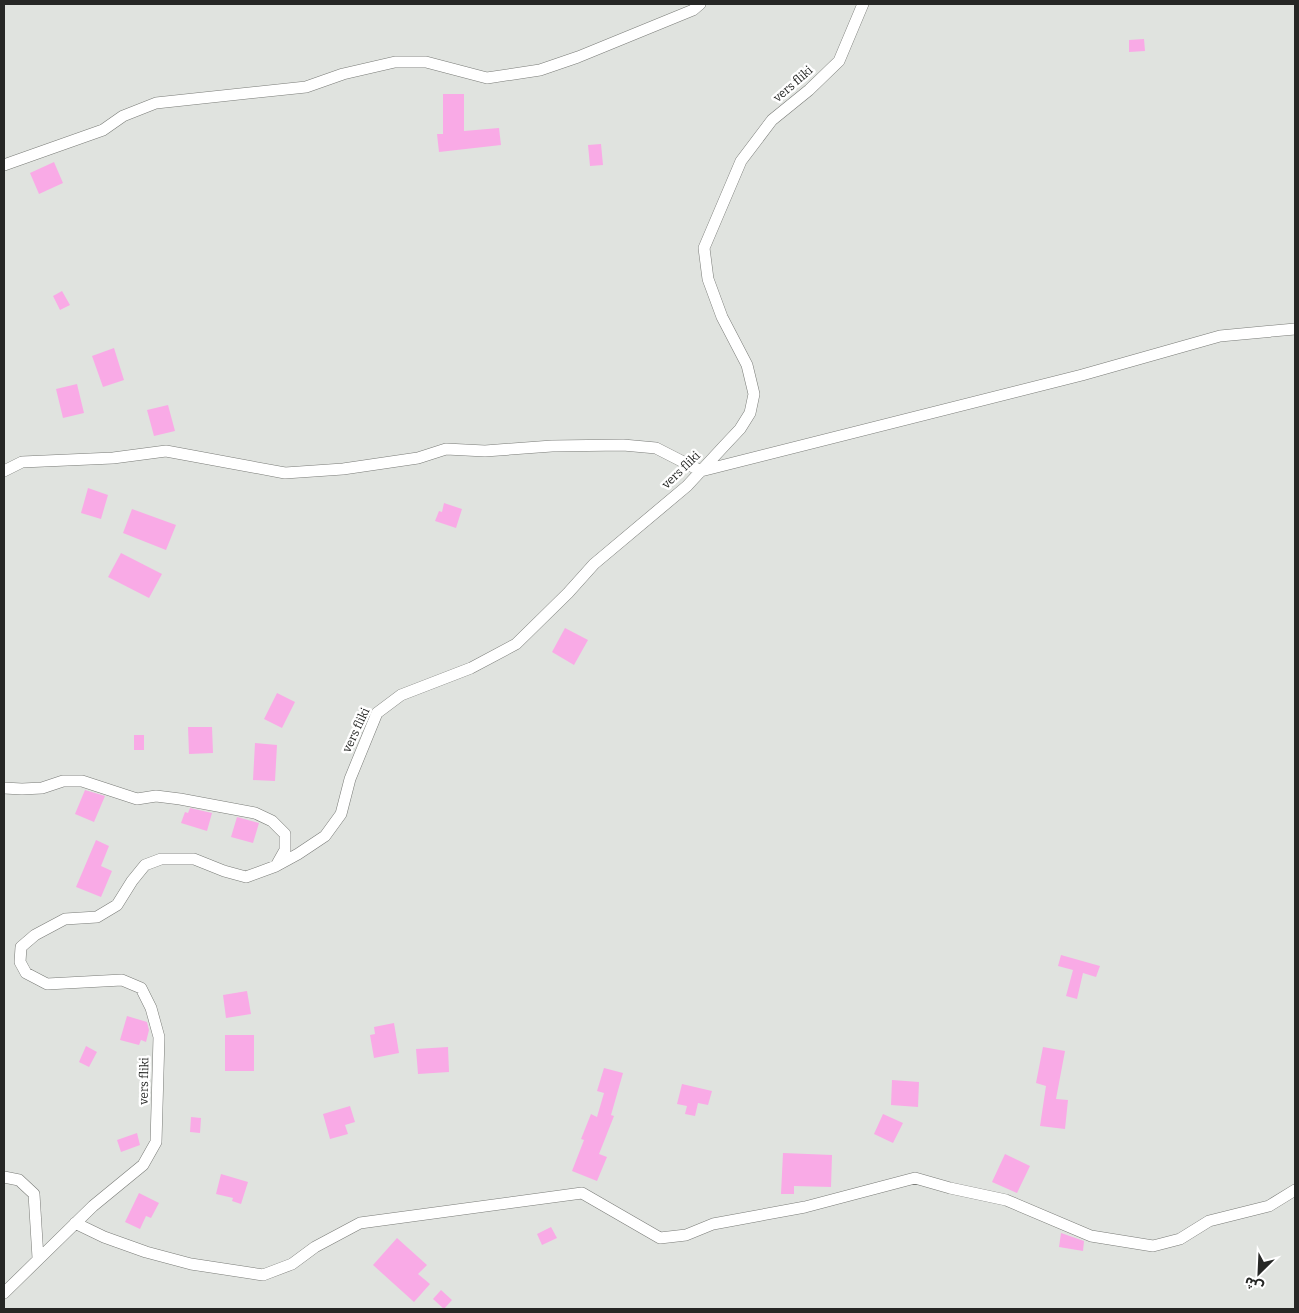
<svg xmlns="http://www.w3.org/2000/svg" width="1299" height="1313" font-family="Bitter,'Noto Sans Arabic',serif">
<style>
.building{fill:#f9aae6}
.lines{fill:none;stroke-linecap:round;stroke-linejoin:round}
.minor-casing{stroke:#797b77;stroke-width:12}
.minor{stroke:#fff;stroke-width:11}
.labels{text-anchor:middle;stroke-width:5;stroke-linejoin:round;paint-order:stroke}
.street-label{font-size:12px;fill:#262725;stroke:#fff}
</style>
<rect width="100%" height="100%" fill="#e0e3df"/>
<!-- building -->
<path class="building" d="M1144 39 1145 51 1129 52V40Z
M443 94H464V131L499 128 501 145 439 152 437 134H443Z
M601 144 603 165 590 166 588 145Z
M54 162 63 183 39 194 30 173Z
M62 291 70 305 60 310 53 296Z
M114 348 124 380 103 387 92 356Z
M77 384 84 413 63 418 56 389Z
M168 405 175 431 154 436 147 410Z
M88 488 108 495 101 519 81 513Z
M444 503 462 509 456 528 435 521 439 511 442 512Z
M132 509 176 525 166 550 123 533Z
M121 553 162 574 149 598 108 577Z
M565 628 588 640 574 665 552 652Z
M277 693 295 702 282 728 264 719Z
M188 727H212L213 753 189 754Z
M134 735H144V750H134Z
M255 743 277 745 275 781 253 780Z
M85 790 105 796 94 822 75 814Z
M190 808 212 813 207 831 181 823 185 812 188 813Z
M237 817 259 823 253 843 231 837Z
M96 840 109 846 101 866 112 871 101 897 76 887Z
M1061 955 1100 966 1096 977 1083 973 1077 999 1066 996 1073 970 1058 966Z
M247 991 251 1014 226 1018 223 995Z
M127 1016 147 1022 149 1030 146 1042 141 1040 139 1045 120 1040Z
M394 1023 399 1053 374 1058 370 1035 375 1034 374 1027Z
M225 1035H254V1071H225Z
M86 1046 97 1052 89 1067 79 1062Z
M448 1047 449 1072 418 1074 416 1049Z
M1043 1047 1065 1051 1056 1099 1068 1100 1065 1129 1040 1126 1046 1086 1036 1083Z
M604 1068 623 1073 611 1115 614 1116 599 1154 607 1157 597 1181 572 1171 584 1140 581 1139 591 1114 597 1117 604 1093 597 1091Z
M892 1080 919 1082 918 1107 891 1105Z
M682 1084 712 1091 708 1105 698 1103 695 1116 685 1114 687 1106 677 1104Z
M350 1106 355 1122 345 1125 348 1134 330 1139 323 1114Z
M883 1114 903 1123 893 1143 874 1134Z
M191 1117 201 1118 200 1133 190 1132Z
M137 1133 140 1145 121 1152 117 1140Z
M783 1153 832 1155 831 1187 794 1186V1194H781Z
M1005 1154 1030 1166 1017 1193 992 1182Z
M221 1174 248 1182 241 1204 232 1201 233 1198 216 1194Z
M139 1193 159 1203 151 1218 146 1216 140 1229 125 1222Z
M551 1227 557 1238 542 1245 537 1234Z
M1061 1233 1084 1241 1083 1251 1059 1247Z
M397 1238 427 1265 418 1274 430 1284 414 1302 373 1265Z
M441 1290 452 1300 444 1309 433 1299Z"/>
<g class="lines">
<!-- minor casing -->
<g class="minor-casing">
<path id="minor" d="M4 165 103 130 123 116 156 103 306 87 343 74 395 62H426L487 78 540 70 578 57 693 10 700 4
M4 471 22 462 113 458 166 451 285 473 343 469 418 458 446 449 485 451 552 446 623 445 656 448 701 471 1082 375 1220 336 1295 329
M4 788 22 789 42 788 63 781H82L137 799 156 796 180 799 255 813 272 821 285 834V850L276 866
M4 1177 19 1180 34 1194 38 1258
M75 1223 104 1237 146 1252 191 1264 263 1275 292 1264 315 1247 360 1223 582 1193 660 1238 686 1235 713 1224 805 1207 915 1178 950 1188 1006 1200 1091 1236 1153 1246 1180 1239 1209 1221 1269 1206 1295 1190
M4 1293 93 1206 143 1165 156 1142 159 1037 151 1008 141 988 122 980 47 984 26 973 20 962 21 947 35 935 65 919 97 917 117 905 132 881 145 865 161 859H194L224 871 246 877 276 866 298 854 325 836 341 814 350 779 377 713 401 695 471 668 516 644 568 593 594 564 687 486 724 446 740 429 750 413 754 394 747 365 722 317 708 279 704 248 741 161 772 120 809 90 839 61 863 4"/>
</g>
<!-- minor -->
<use href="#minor" class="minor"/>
</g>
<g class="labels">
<!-- street labels -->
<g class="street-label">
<text transform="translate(793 84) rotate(-41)" y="4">vers fliki</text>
<text transform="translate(681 470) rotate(-44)" y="4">vers fliki</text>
<text transform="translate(356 730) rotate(-65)" y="4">vers fliki</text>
<text transform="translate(144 1081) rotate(-89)" y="4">vers fliki</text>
</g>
</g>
<!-- border -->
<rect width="1299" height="1313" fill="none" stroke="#262725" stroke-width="10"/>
<!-- north arrow -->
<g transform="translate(1259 1273) rotate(204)" stroke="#ffffff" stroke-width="4" paint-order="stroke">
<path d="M0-4L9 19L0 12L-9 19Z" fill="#262725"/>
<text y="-8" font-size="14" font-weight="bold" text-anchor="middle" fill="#262725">ش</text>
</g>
</svg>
